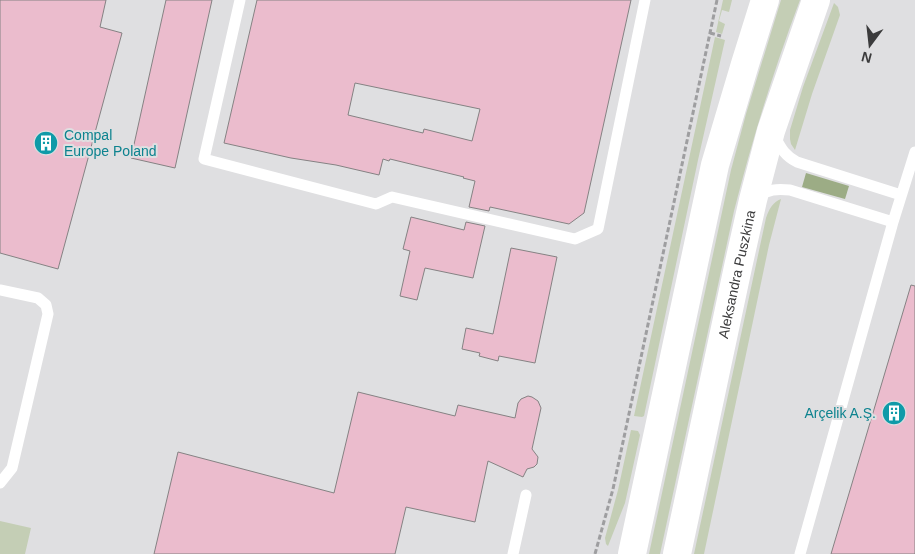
<svg xmlns="http://www.w3.org/2000/svg" width="915" height="554" font-family="Helvetica,sans-serif">
<style>
.green{fill:#c4ceb5}
.forest{fill:#9cac85}
.building{fill:#ebbccd;stroke:#858283;fill-rule:evenodd}
.lines{fill:none;stroke-linecap:round;stroke-linejoin:round}
.path{stroke:#9e9ea0;stroke-width:3;stroke-dasharray:5 2.5;stroke-linecap:butt}
.lane{stroke:#fff;stroke-width:11}
.secondary{stroke:#fff;stroke-width:28}
.labels{text-anchor:middle;stroke-width:4;stroke-linejoin:round;paint-order:stroke}
.culture-label{font-size:14px;fill:#0d838f;stroke:#dfdfe1;text-anchor:start}
.street-label{font-size:14px;fill:#3b3b3c;stroke:#dfdfe1}
</style>
<rect width="100%" height="100%" fill="#dfdfe1"/>
<!-- green -->
<path class="green" d="M723 0H732L729 12 722 10 719 21 725 24 722 34 716 32Z
M781 0H800C774 69 752 140 734 211L660 554H649L731 170 746 114Z
M834 3 838 7 840 15 812 94 795 150 791 144 790 139V130L803 87Z
M715 37 725 40 698 160 644 416 642 417 634 416Z
M781 199 769 245 704 554H694L766 218C769 209 773 202 781 199Z
M631 430 638 431 640 435 625 503 608 546 606 544 605 538 618 490Z
M0 521 31 528 25 554H0Z"/>
<!-- forest -->
<path class="forest" d="M806 173 849 186 845 199 802 187Z"/>
<!-- building -->
<path class="building" d="M0 0H106L100 27 122 33 58 269 0 253Z
M166 0H212L175 168 131 158Z
M257 0H631L584 213 569 224 490 207 489 211 469 207 475 181 463 178 464 177 390 159 389 161 383 159 379 175 336 165 291 158 224 143ZM355 83 480 109 472 141 424 129 423 133 348 115Z
M411 217 464 230 466 222 485 226 473 278 425 268 417 300 400 296 410 251 403 249Z
M511 248 557 257 535 363 499 356 498 361 479 356 480 353 462 349 466 328 493 334Z
M911 285 915 286V554H831Z
M358 392 455 416 458 405 515 418 518 403 521 399 528 396 532 397 538 401 541 408 532 449 538 457 537 464 534 467 527 469 523 477 488 461 475 522 406 507 395 554H154L178 452 334 493Z"/>
<g class="lines">
<!-- path -->
<path class="path" d="M710 33 721 36
M595 554 613 489 717 0"/>
<!-- lane -->
<path class="lane" d="M240 0 204 159 376 204 392 197 575 239 598 229 645 0
M774 135C781 148 784 155 797 162L901 195
M757 197C769 189 776 189 790 190L893 222
M0 290 38 298 46 305 48 314 12 468 0 483
M513 554 526 495
M800 554 893 222 915 152"/>
<!-- secondary -->
<g class="secondary">
<path d="M632 554 715 165 745 64 765 0"/>
<path id="s1" d="M677 554 738 267 753 200 771 131 816 0"/>
</g>
</g>
<!-- icons -->
<defs>
<g id="building-disc" transform="scale(1.25)"><circle r="9.5" fill="#0f9aa8" stroke="#dfdfe1"/><path d="M-4-6H4V6H1V3H-1V6H-4ZM-2.5-4.3h1.7v1.8h-1.7ZM.8-4.3h1.7v1.8H.8ZM-2.5-1h1.7V.8h-1.7ZM.8-1h1.7V.8H.8Z" fill="#fff"/></g>
</defs>
<g fill-rule="evenodd">
<use href="#building-disc" x="46" y="143"/>
<use href="#building-disc" x="894" y="413"/>
</g>
<g class="labels">
<!-- culture labels -->
<g class="culture-label">
<text x="64" y="140">Compal<tspan x="64" dy="16">Europe Poland</tspan></text>
<text x="876" y="418" text-anchor="end">Arçelik A.Ş.</text>
</g>
<!-- street labels -->
<g class="street-label">
<text dy="5" stroke="none"><textPath href="#s1" startOffset="286">Aleksandra Puszkina</textPath></text>
</g>
</g>
<!-- north arrow -->
<g transform="translate(870 45) rotate(195)" stroke="#dfdfe1" stroke-width="4" paint-order="stroke">
<path d="M0-4L9 19L0 12L-9 19Z" fill="#3b3b3c"/>
<text y="-8" font-size="14" font-weight="bold" text-anchor="middle" fill="#3b3b3c">N</text>
</g>
</svg>
